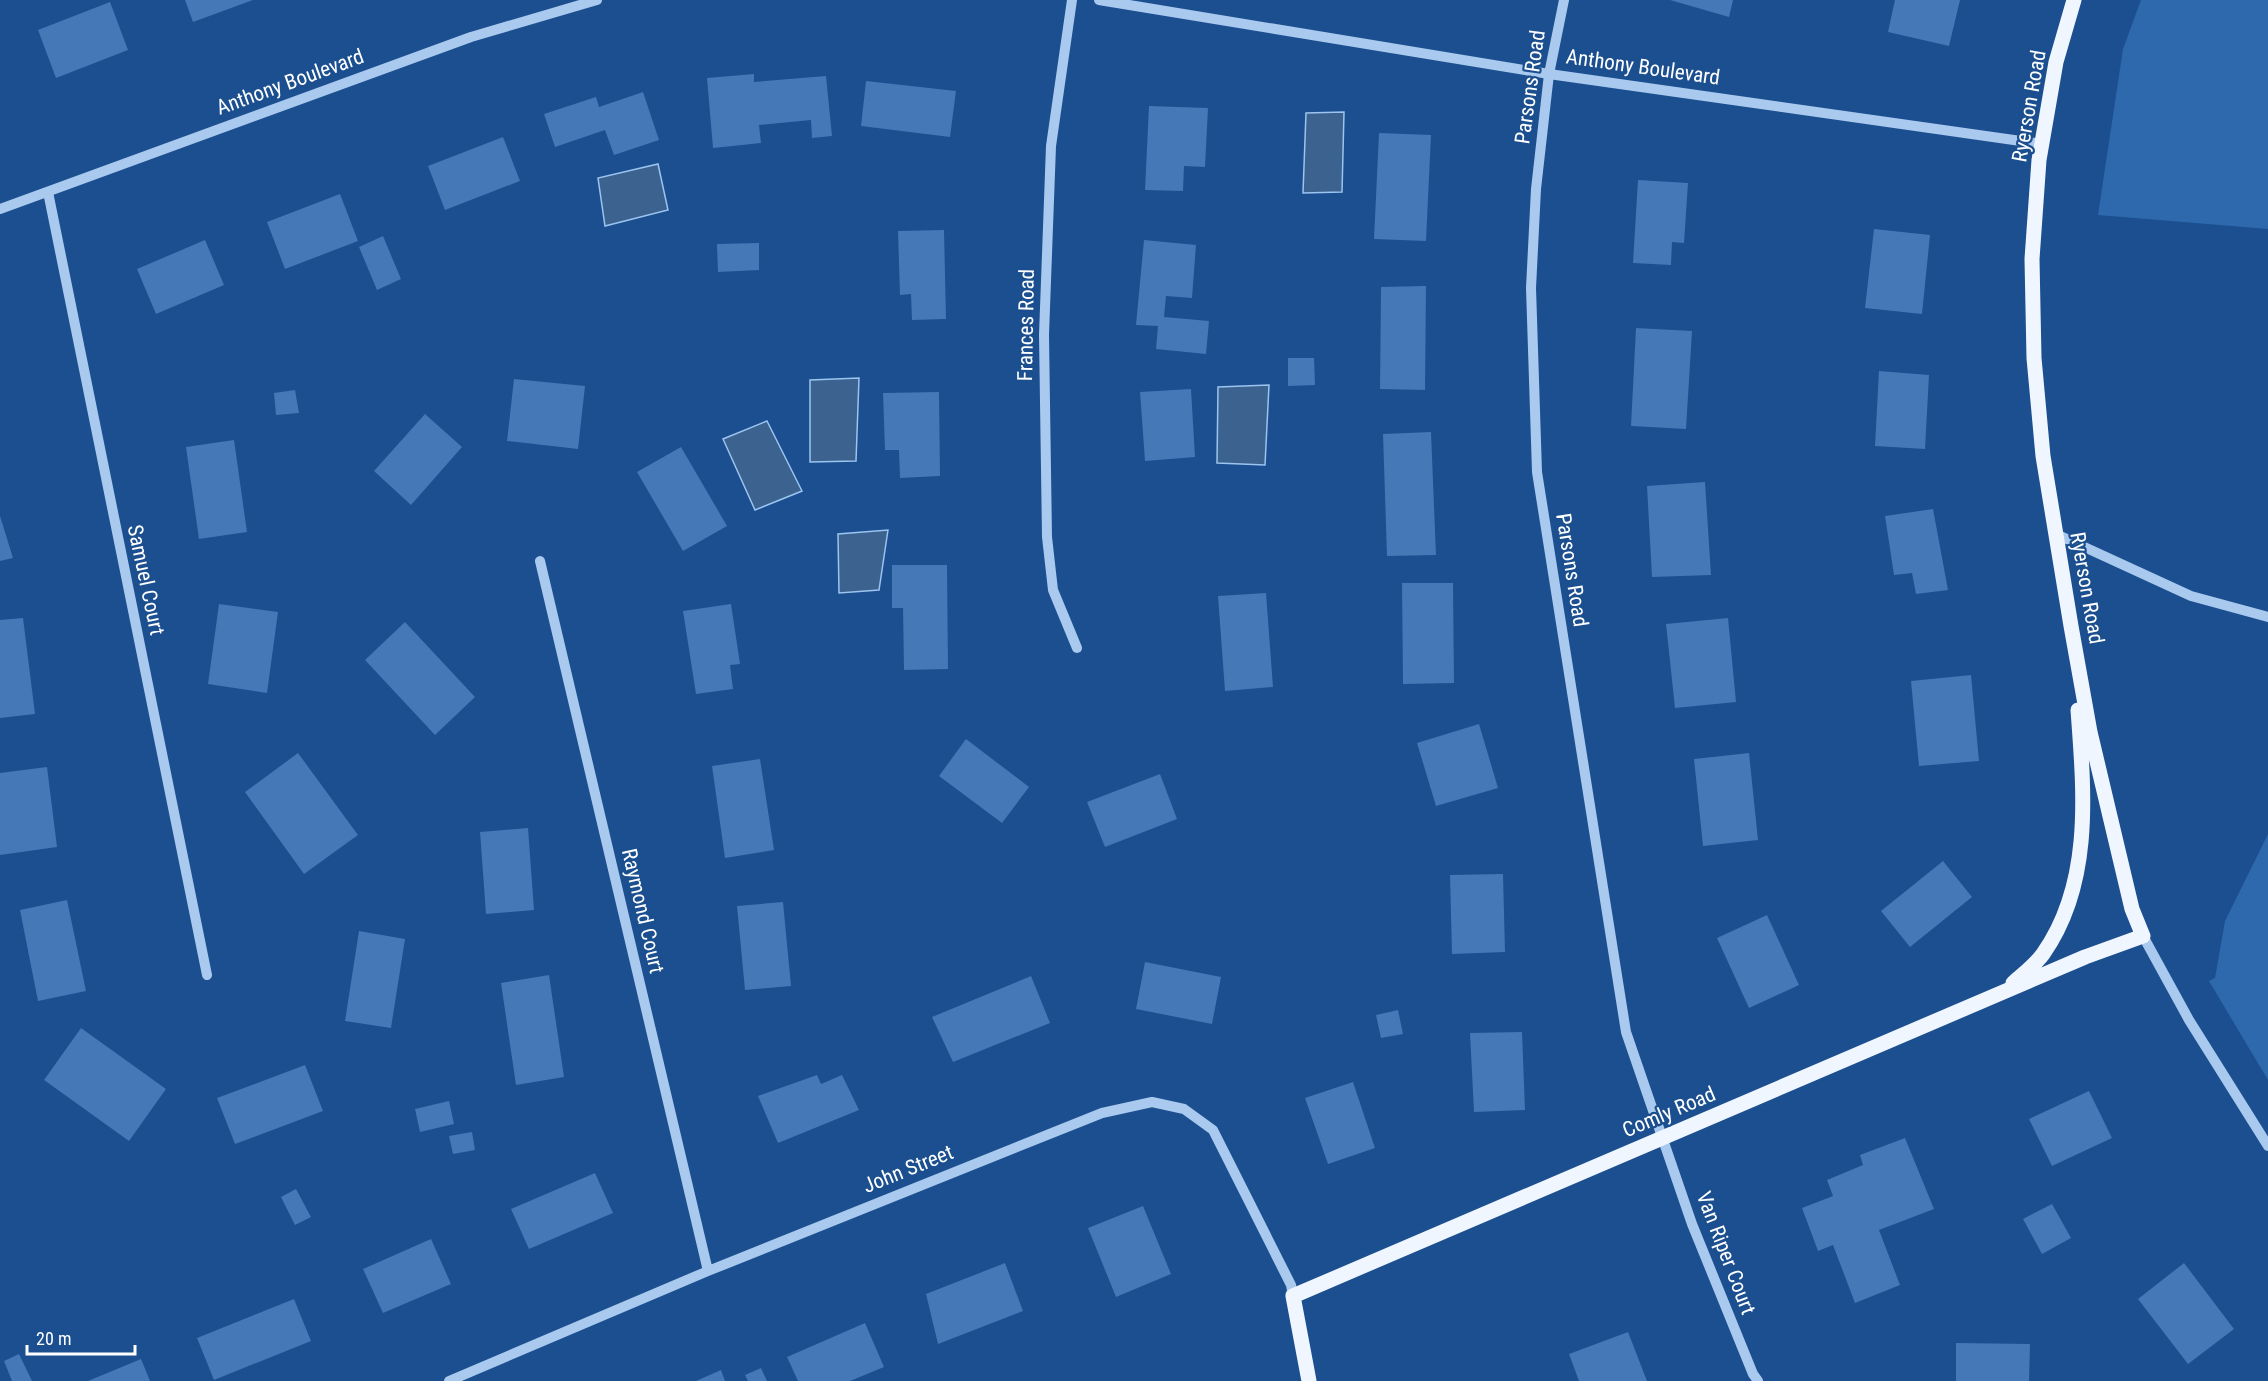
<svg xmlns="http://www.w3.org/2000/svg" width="2268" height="1381" font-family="'Roboto Condensed',sans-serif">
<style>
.green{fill:#2e69ad}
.water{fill:#3c6290;stroke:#9cc4f0;stroke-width:1.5}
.building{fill:#4478b7}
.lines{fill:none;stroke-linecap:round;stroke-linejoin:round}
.minor{stroke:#a9c9ee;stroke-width:10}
.major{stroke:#f0f6ff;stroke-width:15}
.labels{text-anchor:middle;stroke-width:4.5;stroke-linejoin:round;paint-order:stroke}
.street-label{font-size:21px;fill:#fff;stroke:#1b4f8f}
</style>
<rect width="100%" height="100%" fill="#1b4f8f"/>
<!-- green -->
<path class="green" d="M2141 0H2268V229L2098 215 2123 49Z
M2268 834V1080L2209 981 2215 978 2225 921Z"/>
<!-- water -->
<path class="water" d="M1344 112 1342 192 1303 193 1306 113Z
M658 164 668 210 605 226 598 178Z
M859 378 856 461 810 462V380Z
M1269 385 1265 465 1217 463 1218 387Z
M767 421 802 491 755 510 723 439Z
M888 530 879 590 839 593 838 534Z"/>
<!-- building -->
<path class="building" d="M185 0H253L193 22Z
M1670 0H1733L1729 17Z
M1895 0H1960L1949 46 1888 32Z
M110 2 128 50 56 78 38 30Z
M754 74V82L826 76 832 136 812 138 811 120 759 125 761 143 713 148 707 78Z
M866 81 956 91 950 137 861 126Z
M643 92 659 140 614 155 605 130 555 147 544 114 596 97 599 107Z
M1149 106 1208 108 1205 167 1184 166 1183 191 1145 190Z
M1379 133 1431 135 1426 241 1374 239Z
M503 137 520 181 445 210 428 166Z
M1638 180 1688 183 1684 243 1672 242 1671 265 1633 263Z
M340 194 358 241 285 269 267 222Z
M1874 229 1930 235 1922 314 1865 308Z
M944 230 946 319 912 320 911 294 900 295 898 231Z
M383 236 401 279 377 290 359 247Z
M205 240 224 285 156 314 137 269Z
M1144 240 1196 245 1192 298 1166 296 1164 317 1209 321 1206 354 1156 349 1158 326 1136 325Z
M759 243V270L718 272 717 244Z
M1426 286 1425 390 1380 389 1381 287Z
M1636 328 1692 331 1686 429 1631 426Z
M1288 358H1314L1315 385 1288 386Z
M1879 371 1929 375 1925 449 1875 446Z
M514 379 585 386 578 449 507 441Z
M1191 389 1195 457 1145 461 1140 392Z
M295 390 299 413 276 415 274 393Z
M939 392 940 476 900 478 899 450H885L883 393Z
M425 414 462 447 411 505 374 471Z
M1431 432 1436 555 1387 556 1383 434Z
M234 440 247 532 199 539 186 447Z
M681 447 727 526 683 551 637 472Z
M1705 482 1711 575 1652 577 1647 486Z
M1933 509 1948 590 1916 594 1912 573 1894 575 1885 516Z
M0 516 13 558 0 561Z
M892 565H947L948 669 904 670 903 608H892Z
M1402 583H1453L1454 683 1403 684Z
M1266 593 1273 687 1225 691 1218 596Z
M219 604 278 612 267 693 208 684Z
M731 604 740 664 730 665 733 689 696 694 683 611Z
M23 618 35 714 0 718V620Z
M1728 618 1736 702 1675 708 1666 624Z
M405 622 475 697 435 735 365 660Z
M1971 675 1979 761 1919 766 1911 681Z
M1479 724 1498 788 1436 806 1417 743Z
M966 739 1029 787 1002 823 939 776Z
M298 753 358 835 304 874 245 792Z
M1749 753 1758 840 1703 846 1694 759Z
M760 759 774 850 725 858 712 766Z
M47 767 57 847 0 855V773Z
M1160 774 1177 819 1105 847 1087 802Z
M528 828 534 910 486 914 480 832Z
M1943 861 1972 897 1910 947 1881 911Z
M1503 874 1505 952 1452 954 1450 875Z
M67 900 86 991 38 1001 20 910Z
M783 902 791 986 745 990 737 906Z
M1767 915 1799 985 1749 1008 1717 938Z
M359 931 405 939 391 1028 345 1021Z
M1145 962 1221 977 1212 1024 1136 1009Z
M549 975 564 1077 516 1085 501 983Z
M1031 976 1050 1023 953 1062 932 1017Z
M1398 1010 1403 1034 1381 1038 1376 1015Z
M81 1028 166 1089 129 1141 44 1080Z
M1522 1032 1525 1110 1474 1112 1470 1033Z
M305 1065 323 1111 235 1144 217 1098Z
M817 1075 821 1084 842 1075 859 1110 778 1143 758 1096Z
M1353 1082 1375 1148 1328 1164 1305 1098Z
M2089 1091 2112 1138 2052 1166 2029 1119Z
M449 1101 454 1124 420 1132 415 1109Z
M472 1132 475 1150 453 1154 449 1136Z
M1905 1138 1934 1209 1879 1230 1900 1285 1855 1303 1833 1245 1818 1251 1802 1208 1833 1196 1827 1180 1863 1165 1860 1155Z
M595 1173 613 1213 529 1249 511 1209Z
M296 1189 311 1217 295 1225 281 1197Z
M2052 1204 2071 1238 2042 1254 2023 1219Z
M1143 1206 1171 1274 1116 1297 1088 1228Z
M431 1239 451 1284 383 1313 363 1269Z
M1005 1263 1023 1311 938 1344 926 1294Z
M2184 1263 2234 1329 2188 1364 2138 1299Z
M294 1299 311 1341 214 1380 197 1338Z
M865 1323 884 1367 850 1381H798L787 1357Z
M1628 1332 1647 1381H1579L1569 1354Z
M1956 1343 2030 1344 2029 1381H1956Z
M19 1354 32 1381H12L4 1361Z
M141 1359 150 1381H88Z
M761 1368 767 1381H748L745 1375Z
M721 1370 725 1381H696Z"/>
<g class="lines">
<!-- minor -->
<path class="minor" d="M1072 0 1051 146 1044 335 1047 537 1053 590 1077 648
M1099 0 1549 74 2042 144
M1564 0 1549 74 1536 189 1531 288 1537 472 1626 1032 1692 1224 1753 1374 1758 1381
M48 192 207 975
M0 209 471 37 597 0
M2056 534 2191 596 2268 617
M540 561 708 1271
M2143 936 2189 1020 2268 1146
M449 1381 708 1271 1102 1113 1152 1102 1184 1109 1213 1130 1291 1285 1293 1296"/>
<!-- major -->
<path class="major" d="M2013 983C2023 974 2035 965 2043 954 2093 883 2084 792 2078 710
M1309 1381 1293 1296 2085 957 2143 936 2132 909 2090 732 2071 626 2043 456 2034 358 2032 259 2039 160 2056 62 2074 0"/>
</g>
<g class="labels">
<!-- street labels -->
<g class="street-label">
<text transform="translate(1643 67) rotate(8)" y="7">Anthony Boulevard</text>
<text transform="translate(290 82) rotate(-20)" y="7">Anthony Boulevard</text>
<text transform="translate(1530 87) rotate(-82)" y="7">Parsons Road</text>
<text transform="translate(2029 106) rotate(-80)" y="7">Ryerson Road</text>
<text transform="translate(1026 325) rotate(-89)" y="7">Frances Road</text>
<text transform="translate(1572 570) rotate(81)" y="7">Parsons Road</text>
<text transform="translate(146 580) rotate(78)" y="7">Samuel Court</text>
<text transform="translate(2087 588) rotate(80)" y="7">Ryerson Road</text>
<text transform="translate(643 911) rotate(77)" y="7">Raymond Court</text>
<text transform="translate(1669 1112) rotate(-23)" y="7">Comly Road</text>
<text transform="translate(908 1169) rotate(-22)" y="7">John Street</text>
<text transform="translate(1726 1253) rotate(69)" y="7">Van Riper Court</text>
</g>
</g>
<!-- scale -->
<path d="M27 1345v9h108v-9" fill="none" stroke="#ffffff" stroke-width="3"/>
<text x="36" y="1345" font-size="18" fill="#ffffff" stroke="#1b4f8f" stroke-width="4.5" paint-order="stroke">20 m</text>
</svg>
